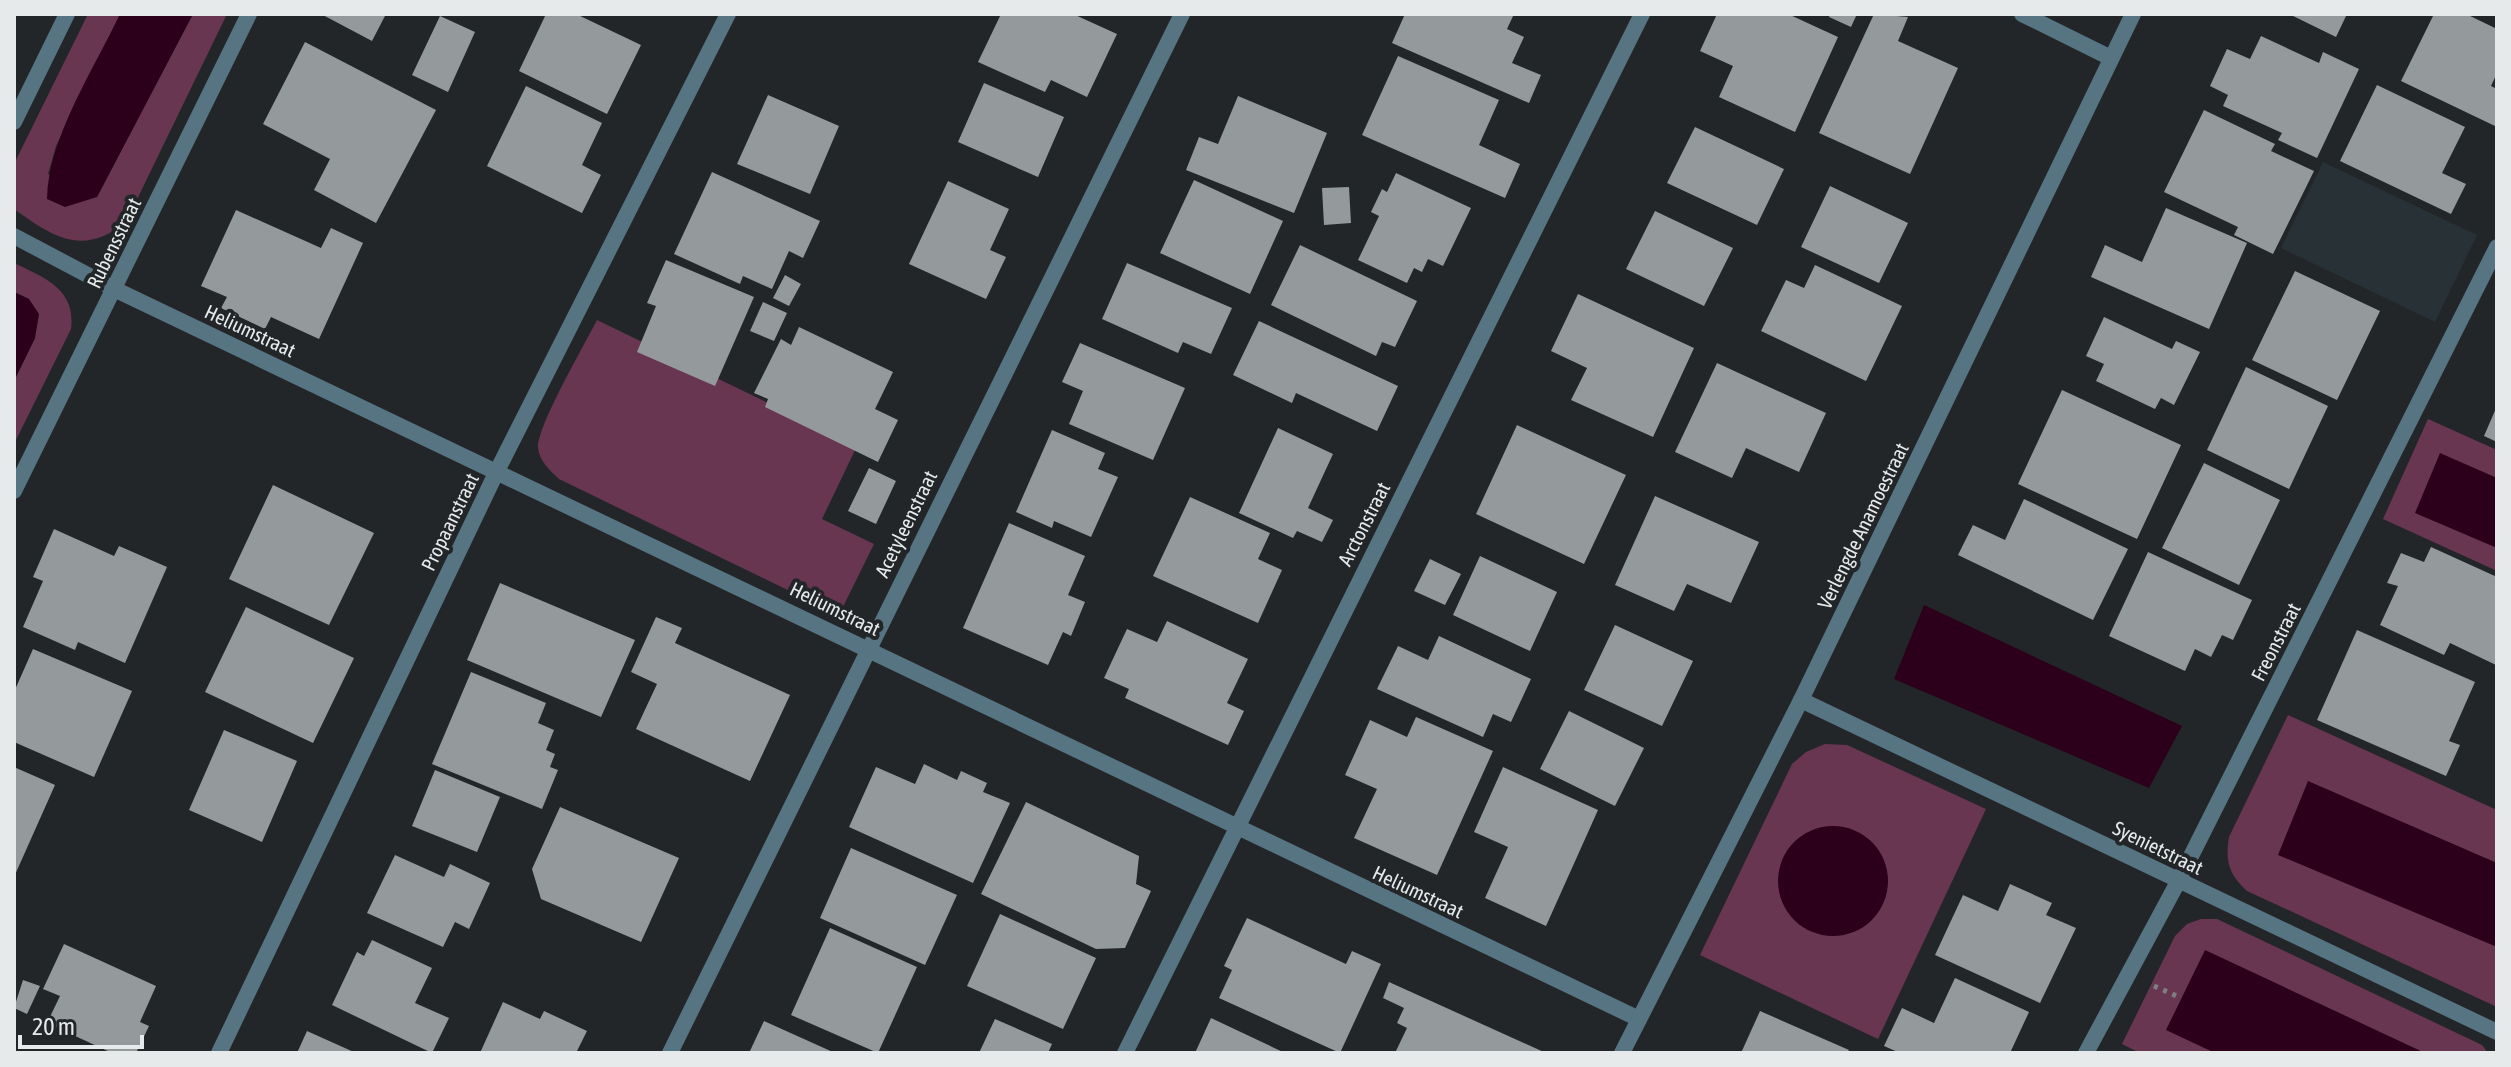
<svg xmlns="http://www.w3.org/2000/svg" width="2511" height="1067" font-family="'Asap Condensed',sans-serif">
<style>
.built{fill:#273136}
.green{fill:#693651}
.water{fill:#2c001a}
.building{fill:#94999b}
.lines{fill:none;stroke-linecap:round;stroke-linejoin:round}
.path{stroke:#7d8081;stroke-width:5;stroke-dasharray:4 6;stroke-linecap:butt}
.minor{stroke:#567481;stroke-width:16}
.tertiary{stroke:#567481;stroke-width:16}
.labels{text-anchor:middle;stroke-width:8;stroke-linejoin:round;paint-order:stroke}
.street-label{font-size:20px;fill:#e7eaeb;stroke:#232628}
</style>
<rect width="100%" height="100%" fill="#232628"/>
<!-- built -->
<path class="built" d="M2323 162 2477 235 2435 322 2281 248Z"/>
<!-- green -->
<path class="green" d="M88 14H120L56 146 48 174 97 197 193 14H227L126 222C83 257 53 237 14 209V164Z
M14 263C45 278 76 289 71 329L14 444V381L35 338 29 299 14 292Z
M597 320 857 446 822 519 874 544 839 615 559 479C550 471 539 460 538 448 537 426 585 344 597 320Z
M2428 419 2497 450V571L2383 519Z
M2288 715 2497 810V1007L2247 891C2229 874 2225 862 2229 837Z
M1825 744 1847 745 1986 809 1878 1039 1700 955 1792 764 1806 752Z
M2201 919H2217L2482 1045 2488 1053H2140L2122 1044 2175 936 2187 924Z"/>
<!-- water -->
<path class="water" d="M120 14H193L97 197 65 207 47 199C48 138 94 69 120 14Z
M14 292 29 299 39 314 35 338 14 381Z
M2440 453 2497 478V548L2415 513Z
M1924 605 2182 726 2149 788 1894 679Z
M2308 781 2497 863V947L2278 855Z
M1778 881a55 55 0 1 1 110 0a55 55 0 1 1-110 0Z
M2205 950 2425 1053H2215L2166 1030Z"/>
<!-- building -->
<path class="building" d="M321 14H386L372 41Z
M546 14H576L641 45 607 114 519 71Z
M1001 14H1073L1117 34 1087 97 1051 80 1045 92 978 62Z
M1405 14H1514L1507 29 1524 37 1512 63 1541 75 1529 103 1392 43Z
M1717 14H1788L1838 37 1795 132 1719 97 1733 66 1700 51Z
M1830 14H1857L1851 27 1829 17Z
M1874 14 1908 17 1898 41 1958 68 1910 174 1819 133Z
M2289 14H2347L2336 37Z
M2434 14H2466L2497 29V73L2491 86 2497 89V127L2401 81Z
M440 16 475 32 448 92 412 75Z
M2261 36 2319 63 2323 52 2359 69 2317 158 2278 140 2282 133 2223 106 2228 95 2210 86 2227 49 2250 59Z
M305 42 436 110 376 223 314 190 330 159 263 124Z
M1398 56 1499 100 1479 145 1520 164 1505 198 1362 135Z
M984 83 1064 117 1038 177 958 142Z
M2377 85 2465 127 2442 173 2466 184 2451 214 2340 161Z
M526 86 602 123 582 165 601 175 582 213 487 166Z
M768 95 839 126 810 194 737 164Z
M1238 96 1327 133 1294 213 1186 170 1199 137 1218 144Z
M2204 110 2275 144 2271 151 2314 171 2273 254 2234 235 2238 227 2164 192Z
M1695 127 1784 169 1757 225 1667 183Z
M712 172 820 221 803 258 789 251 772 289 743 276 740 284 674 254Z
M1396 173 1471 208 1443 266 1428 259 1422 272 1414 268 1407 283 1358 260 1379 216 1371 212 1382 189 1387 192Z
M1194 180 1283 221 1250 294 1160 253Z
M948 181 1009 209 990 250 1006 257 986 299 909 264Z
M1830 186 1908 223 1879 283 1801 247Z
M1349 187 1351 223 1324 225 1322 188Z
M2166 208 2247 243 2209 329 2091 277 2105 245 2142 262Z
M236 210 321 248 331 228 363 243 319 339 271 317 265 329 221 308 227 297 201 286Z
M1655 211 1733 248 1704 306 1626 269Z
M1300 245 1417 301 1395 347 1382 342 1376 356 1271 305Z
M666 260 754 297 715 386 637 352 656 306 647 303Z
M1127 263 1232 308 1211 354 1183 342 1178 353 1102 319Z
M1815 265 1902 306 1866 381 1761 331 1786 280 1804 288Z
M2295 271 2380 311 2337 400 2252 360Z
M785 275 801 284 789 306 773 298Z
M1578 294 1694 348 1653 437 1571 400 1587 368 1551 351Z
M763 302 787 313 774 341 750 331Z
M2104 317 2172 349 2176 341 2200 352 2174 405 2161 398 2155 409 2096 381 2104 364 2086 356Z
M1259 321 1398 386 1377 431 1296 393 1292 403 1233 375Z
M799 327 893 372 875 409 898 420 878 462 765 407 768 399 754 393 781 339 791 345Z
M1080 343 1185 388 1153 460 1069 424 1083 391 1062 382Z
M1717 363 1826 413 1799 472 1746 448 1732 478 1675 452Z
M2246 367 2328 406 2289 489 2207 450Z
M2062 390 2181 445 2137 539 2018 484Z
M2497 406V442L2484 436Z
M1517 425 1626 475 1584 564 1476 514Z
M1278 428 1333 454 1308 508 1333 520 1322 542 1297 531 1293 538 1239 513Z
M1052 430 1105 453 1098 469 1118 477 1091 537 1054 521 1052 528 1016 512Z
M2204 463 2280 500 2239 585 2162 548Z
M869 468 896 481 876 524 848 511Z
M273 485 374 533 329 625 229 579Z
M1655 496 1759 542 1731 603 1687 584 1674 611 1615 585Z
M1190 497 1270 533 1258 559 1282 570 1258 623 1153 576Z
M2024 499 2128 549 2093 620 1958 555 1973 525 2005 540Z
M1009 523 1085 556 1068 595 1085 602 1071 636 1063 632 1048 665 963 628Z
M54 529 114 556 119 546 167 567 125 663 78 642 75 650 23 627 43 581 33 577Z
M2431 547 2497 577 2496 665 2450 643 2444 655 2380 625 2398 586 2387 583 2401 553 2424 562Z
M2148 552 2252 600 2233 640 2222 635 2211 657 2195 649 2185 671 2109 636Z
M1480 556 1557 592 1530 651 1453 615Z
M1430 559 1461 574 1445 605 1414 591Z
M500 583 635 640 601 717 467 660Z
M246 607 354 658 313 743 205 692Z
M656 617 682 628 675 643 790 695 750 781 636 729 657 684 631 672Z
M1167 621 1248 659 1227 703 1244 711 1228 745 1125 698 1129 689 1104 678 1127 629 1157 642Z
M1615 625 1693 661 1662 726 1584 690Z
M2357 630 2475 682 2449 741 2460 745 2446 776 2317 720Z
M1439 636 1531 679 1511 722 1493 714 1483 737 1377 689 1398 646 1428 660Z
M33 649 132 691 94 777 14 742V692Z
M471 672 546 703 538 723 554 730 546 750 555 754 550 767 558 770 542 809 432 764Z
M1569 711 1644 748 1615 806 1540 769Z
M1416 717 1493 751 1437 875 1354 838 1377 789 1345 775 1370 720 1407 737Z
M224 730 297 761 262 842 189 810Z
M924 764 957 780 961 771 987 783 983 792 1010 803 973 883 849 827 876 767 915 784Z
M14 767 55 785 14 877Z
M1503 767 1598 810 1546 926 1485 898 1508 847 1474 832Z
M435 770 500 797 477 852 412 826Z
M1026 802 1139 856 1136 884 1151 891 1125 948 1096 949 981 894Z
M560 807 679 858 641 942 541 899 532 869Z
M851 848 957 895 925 965 820 918Z
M395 855 444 877 450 864 490 883 469 929 455 922 443 947 367 913Z
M2010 884 2052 903 2046 915 2076 928 2040 1003 1935 955 1963 895 1998 911Z
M1000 914 1096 958 1063 1029 967 986Z
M1247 918 1346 964 1352 951 1381 964 1340 1053 1219 998 1232 970 1224 966Z
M830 928 917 967 878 1053 791 1015Z
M372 940 432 968 415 1003 449 1018 432 1053 332 1005 357 952 364 956Z
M64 944 156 986 140 1022 149 1026 136 1053H112L47 1023 60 996 43 989Z
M1955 978 2029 1012 2010 1053H1900L1884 1046 1902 1008 1934 1023Z
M23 980 40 986 27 1014 14 1008Z
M1389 982 1546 1053H1395L1407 1028 1397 1023 1404 1008 1383 998Z
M503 1002 540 1019 544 1011 587 1031 576 1053H480Z
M1760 1011 1849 1050 1847 1053H1741Z
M1211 1018 1285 1053H1195Z
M995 1019 1052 1044 1048 1053H979Z
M764 1021 835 1053H749Z
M307 1031 356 1053H297Z"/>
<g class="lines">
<!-- path -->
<path class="path" d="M2154 986 2179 997"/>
<!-- minor -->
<path class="minor" d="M2022 14 2111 58
M14 122 67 14
M14 236 114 289 1639 1019
M14 491 249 14
M1801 700 2497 1032
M219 1053 497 471 728 14
M670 1053 1182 14
M1125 1053 1642 14
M2086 1053 2179 880 2497 247"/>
<!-- tertiary -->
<path class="tertiary" d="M1622 1053 1801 700 2133 14"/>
</g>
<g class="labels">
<!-- street labels -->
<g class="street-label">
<text transform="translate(114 243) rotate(-64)" y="7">Rubensstraat</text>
<text transform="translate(250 331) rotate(25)" y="7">Heliumstraat</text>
<text transform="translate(450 522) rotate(-64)" y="7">Propaanstraat</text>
<text transform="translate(906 524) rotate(-64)" y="7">Acetyleenstraat</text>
<text transform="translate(1364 524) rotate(-63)" y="7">Arctonstraat</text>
<text transform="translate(1863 526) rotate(-64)" y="7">Verlengde Anamoestraat</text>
<text transform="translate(835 609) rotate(26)" y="7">Heliumstraat</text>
<text transform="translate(2276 642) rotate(-63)" y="7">Freonstraat</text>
<text transform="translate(2158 848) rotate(26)" y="7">Syenietstraat</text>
<text transform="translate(1418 892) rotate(25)" y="7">Heliumstraat</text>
</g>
</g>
<!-- border -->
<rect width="2511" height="1067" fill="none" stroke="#e7eaeb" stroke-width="32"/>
<!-- scale -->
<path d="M20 1035v12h122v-12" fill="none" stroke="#e7eaeb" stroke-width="4"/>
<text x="32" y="1035" font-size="24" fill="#e7eaeb" stroke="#232628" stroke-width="6" paint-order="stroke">20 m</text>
</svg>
